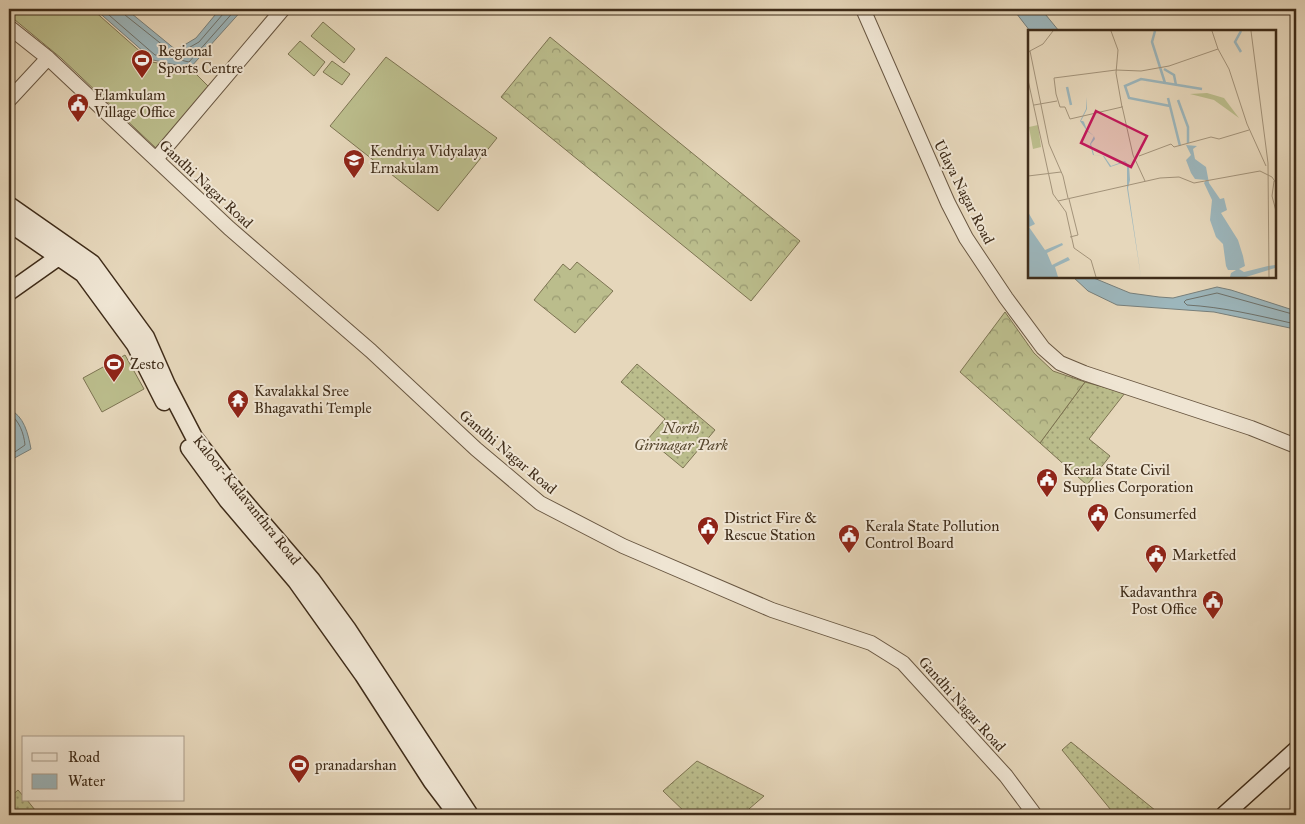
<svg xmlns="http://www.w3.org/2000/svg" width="1305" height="824" font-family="'IM FELL Great Primer',serif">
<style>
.grass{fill:url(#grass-dots);stroke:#7d7452}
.forest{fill:url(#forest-crowns);stroke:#7d7452}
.garden{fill:#bbbd8c;stroke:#7d7452}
.water{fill:#9cb6bc;stroke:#777f7b}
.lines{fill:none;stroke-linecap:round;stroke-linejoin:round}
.shore{stroke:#6e716a;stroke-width:1}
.tertiary-casing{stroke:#695742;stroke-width:16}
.secondary-casing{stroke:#3f2c19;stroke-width:19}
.tertiary{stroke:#efe5d3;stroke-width:14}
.secondary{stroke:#efe5d3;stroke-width:16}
.rail-casing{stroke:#3f2c19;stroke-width:5}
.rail{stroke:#efe5d3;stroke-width:3;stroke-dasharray:9;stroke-linecap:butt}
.labels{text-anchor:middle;stroke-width:4;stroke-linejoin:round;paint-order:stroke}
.poi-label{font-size:15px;fill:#3f2c19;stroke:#efe5d3;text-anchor:start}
.street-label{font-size:15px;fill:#3f2c19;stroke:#efe5d3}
.park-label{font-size:15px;font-style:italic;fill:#584930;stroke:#efe5d3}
.inset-river{fill:none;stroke:#9cb6bc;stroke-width:2.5}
.inset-road{fill:none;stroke:#a3937a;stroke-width:1}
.view{fill:#c2185b;fill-opacity:0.15;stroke:#c2185b;stroke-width:2.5}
.inset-edge{fill:none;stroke:#3f2c19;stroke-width:2.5}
</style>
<defs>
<pattern id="grass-dots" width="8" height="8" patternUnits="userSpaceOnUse" patternTransform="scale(1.25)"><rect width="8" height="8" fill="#bbbd8c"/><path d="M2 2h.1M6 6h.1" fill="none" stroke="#999a72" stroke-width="1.8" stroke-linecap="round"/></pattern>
<pattern id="forest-crowns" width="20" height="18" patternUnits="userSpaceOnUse" patternTransform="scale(1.25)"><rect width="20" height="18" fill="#bbbd8c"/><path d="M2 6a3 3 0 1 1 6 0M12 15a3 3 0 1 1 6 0" fill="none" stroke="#999a72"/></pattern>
</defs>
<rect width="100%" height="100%" fill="#e6d7bb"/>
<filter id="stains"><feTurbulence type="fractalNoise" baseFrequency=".004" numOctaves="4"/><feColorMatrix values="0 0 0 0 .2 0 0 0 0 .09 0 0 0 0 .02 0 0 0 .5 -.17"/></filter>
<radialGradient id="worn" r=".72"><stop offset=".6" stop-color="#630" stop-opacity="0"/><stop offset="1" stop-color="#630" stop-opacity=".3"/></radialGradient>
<!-- grass -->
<path class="grass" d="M637 364 715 430 683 468 648 439 665 419 621 382Z
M1085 382 1125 393 1089 439 1110 456 1087 485 1040 443Z
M1071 742 1161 815H1115L1062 750Z
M697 761 764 796 742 815H688L663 791Z
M18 790 24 797V800H27L39 815H9V798Z"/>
<!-- forest -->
<path class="forest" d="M550 37 800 241 751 301 501 97Z
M577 262 613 291 575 333 534 300 563 264 570 270Z
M1005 312 1034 353 1053 371 1085 382 1040 443 960 372Z"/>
<!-- garden -->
<path class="garden" d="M9 9H92L152 62 191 69 210 88 157 149 61 58 9 15Z
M323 22 355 49 344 63 311 36Z
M300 41 325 62 314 76 288 54Z
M386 57 497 138 438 211 330 126Z
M332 61 350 74 342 85 323 72Z
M125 355 144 389 102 412 83 378Z"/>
<!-- water -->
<path class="water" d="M95 9H126L176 50 196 38 220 9H243L190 68 153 60Z
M1013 9H1041L1059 31H1030Z
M1072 276H1089L1130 293 1159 297 1173 298 1217 287 1231 290 1296 311V332L1290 328 1214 312 1117 305 1088 291Z
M9 409C24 416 28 433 31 449L9 461Z"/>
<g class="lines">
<!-- shore -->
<path class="shore" d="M102 9 155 55 174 58V54L125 15 123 9
M224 9 223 14 199 42 176 55V59L189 62 236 9
M1296 315 1217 293 1186 300 1184 302 1187 305C1222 307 1256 315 1291 323L1296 326
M9 414C19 419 24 434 25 445L9 456"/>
<!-- tertiary casing -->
<g class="tertiary-casing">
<path id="tertiary" d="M863 9 948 203 966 238 1006 298 1043 348 1060 363 1084 373 1251 428 1296 446
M9 27 48 58 229 228 371 351 476 449 540 503 623 546 772 610 871 643 903 663 1006 776 1035 815
M9 100 48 58
M156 159 283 9"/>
</g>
<!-- secondary casing -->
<g class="secondary-casing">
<path id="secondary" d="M9 205 92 263 146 337 167 385 194 437 237 493 312 580 347 628 470 815
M9 223 83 274 135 345 164 402
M9 292 67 251
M189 448 227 500 296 581 363 675 432 782 457 815
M1224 815 1296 750"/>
</g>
<!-- tertiary -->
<use href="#tertiary" class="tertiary"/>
<!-- secondary -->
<use href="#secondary" class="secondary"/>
<!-- rail casing -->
<g class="rail-casing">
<path id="rail" d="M1289 9 1296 18"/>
</g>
<!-- rail -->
<use href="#rail" class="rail"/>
</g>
<!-- icons -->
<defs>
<g id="stadium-pin" transform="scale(1.125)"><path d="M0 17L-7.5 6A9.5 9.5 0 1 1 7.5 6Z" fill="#8f2418" stroke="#efe5d3"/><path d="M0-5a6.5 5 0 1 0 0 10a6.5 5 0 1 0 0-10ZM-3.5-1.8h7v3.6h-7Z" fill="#fff"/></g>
<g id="civic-pin" transform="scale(1.125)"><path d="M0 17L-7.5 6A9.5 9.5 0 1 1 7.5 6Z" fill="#8f2418" stroke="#efe5d3"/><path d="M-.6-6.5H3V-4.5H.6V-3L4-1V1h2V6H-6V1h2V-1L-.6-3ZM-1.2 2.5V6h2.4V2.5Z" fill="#fff"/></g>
<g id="school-pin" transform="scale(1.125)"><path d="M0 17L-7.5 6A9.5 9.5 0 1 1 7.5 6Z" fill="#8f2418" stroke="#efe5d3"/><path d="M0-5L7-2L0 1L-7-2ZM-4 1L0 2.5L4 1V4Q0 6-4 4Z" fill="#fff"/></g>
<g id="temple-pin" transform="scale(1.125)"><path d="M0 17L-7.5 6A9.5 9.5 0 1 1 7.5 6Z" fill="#8f2418" stroke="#efe5d3"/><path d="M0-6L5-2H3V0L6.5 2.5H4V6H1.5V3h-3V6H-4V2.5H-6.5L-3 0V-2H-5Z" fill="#fff"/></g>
</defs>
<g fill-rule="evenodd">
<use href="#stadium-pin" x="142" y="60"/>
<use href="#civic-pin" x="78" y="104"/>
<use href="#school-pin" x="354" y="160"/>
<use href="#stadium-pin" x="114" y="364"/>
<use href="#temple-pin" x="238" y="400"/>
<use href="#civic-pin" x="1047" y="479"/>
<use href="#civic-pin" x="1098" y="514"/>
<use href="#civic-pin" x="708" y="527"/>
<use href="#civic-pin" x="849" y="535"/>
<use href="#civic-pin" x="1156" y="555"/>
<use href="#civic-pin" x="1213" y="601"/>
<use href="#stadium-pin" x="299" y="765"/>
</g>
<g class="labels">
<!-- poi labels -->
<g class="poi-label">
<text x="158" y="56">Regional<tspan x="158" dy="17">Sports Centre</tspan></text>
<text x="94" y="100">Elamkulam<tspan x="94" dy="17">Village Office</tspan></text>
<text x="370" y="156">Kendriya Vidyalaya<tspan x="370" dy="17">Ernakulam</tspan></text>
<text x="130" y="369">Zesto</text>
<text x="254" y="396">Kavalakkal Sree<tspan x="254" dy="17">Bhagavathi Temple</tspan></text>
<text x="1063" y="475">Kerala State Civil<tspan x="1063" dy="17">Supplies Corporation</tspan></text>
<text x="1114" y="519">Consumerfed</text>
<text x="724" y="523">District Fire &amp;<tspan x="724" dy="17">Rescue Station</tspan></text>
<text x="865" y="531">Kerala State Pollution<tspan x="865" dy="17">Control Board</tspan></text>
<text x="1172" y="560">Marketfed</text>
<text x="1197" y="597" text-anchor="end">Kadavanthra<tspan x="1197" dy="17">Post Office</tspan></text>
<text x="315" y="770">pranadarshan</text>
</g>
<!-- street labels -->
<g class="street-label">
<text transform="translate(206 184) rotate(43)" y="5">Gandhi Nagar Road</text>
<text transform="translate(964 192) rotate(63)" y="5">Udaya Nagar Road</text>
<text transform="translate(508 452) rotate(40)" y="5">Gandhi Nagar Road</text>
<text transform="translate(247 500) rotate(51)" y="5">Kaloor-Kadavanthra Road</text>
<text transform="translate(962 704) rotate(48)" y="5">Gandhi Nagar Road</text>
</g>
<!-- park labels -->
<g class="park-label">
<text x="681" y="433">North<tspan x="681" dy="17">Girinagar Park</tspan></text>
</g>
</g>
<!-- overview -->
<g transform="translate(1028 30)">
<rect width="248" height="248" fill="#e6d7bb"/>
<path d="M179 63 196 68 211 88 186 70 162 64Z" fill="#bbbd8c"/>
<path d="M10 95 13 117 5 119 1 97Z" fill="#bbbd8c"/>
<path d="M59 67V79L53 91H55L56 92 59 100 66 106 67 109 63 114 66 125 76 126 83 136 97 131 101 136 102 150 100 158 113 247 99 158V137L97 132 82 137 75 126 65 125 62 114 66 106 59 101 52 91 58 79ZM158 115 169 116 165 119 167 129 178 137 181 153 192 169 196 168 199 180 193 183 210 210 215 226 217 236 211 239 216 242 240 236 247 235V238L218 247H202L203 243 208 240H200L198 236 195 214 188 207 182 190 184 170 176 153 178 150 167 149 163 143 158 130 163 125ZM0 182 7 194 1 197 17 220 34 213 35 215 19 223 24 235 40 227 42 230 27 237 30 247H0Z" fill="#9cb6bc"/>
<path class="inset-river" d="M127 1 124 12 137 53M213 22 207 12 213 1M136 39 146 45 148 55M39 57 43 75M140 68 152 116M150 70 160 97V113M142 76 101 68 97 56 113 49 174 59"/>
<path class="inset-road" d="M83 1 90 20 88 43 94 77M184 1 190 19 201 39 219 94 238 136M223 1 240 133 241 247M2 21 21 114 35 146 40 168M0 22 15 14 25 1M88 40 26 48 28 64 32 77H37L42 89 94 77M88 40 113 41 141 36 190 19M0 50 25 164 38 182 46 218 63 230 68 247M6 75 29 71M94 76 105 125 117 151M111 126 143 114 146 117 183 107 191 109 221 100M0 146 33 142M246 151 244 166 248 181M41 169 50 205 42 207M30 171 132 148 151 147 166 153 232 141 244 147 248 153"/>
<path class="view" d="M68 81 119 106 103 137 53 113Z"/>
<rect width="248" height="248" class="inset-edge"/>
</g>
<!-- margin -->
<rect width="1305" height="824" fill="none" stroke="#e6d7bb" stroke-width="30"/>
<rect x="10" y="10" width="1285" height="804" fill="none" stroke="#3f2c19" stroke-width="2.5"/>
<rect x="15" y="15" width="1275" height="794" fill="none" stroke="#3f2c19"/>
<!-- legend -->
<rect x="22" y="736" width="162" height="65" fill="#efe5d3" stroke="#a99b89"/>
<rect x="32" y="753" width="25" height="8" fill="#efe5d3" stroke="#a99b89"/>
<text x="68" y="762" font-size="15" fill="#3f2c19">Road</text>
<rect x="32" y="774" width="25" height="15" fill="#9cb6bc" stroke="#a99b89"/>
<text x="68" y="786" font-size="15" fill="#3f2c19">Water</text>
<rect width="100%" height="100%" filter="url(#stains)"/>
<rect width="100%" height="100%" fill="url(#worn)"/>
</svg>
